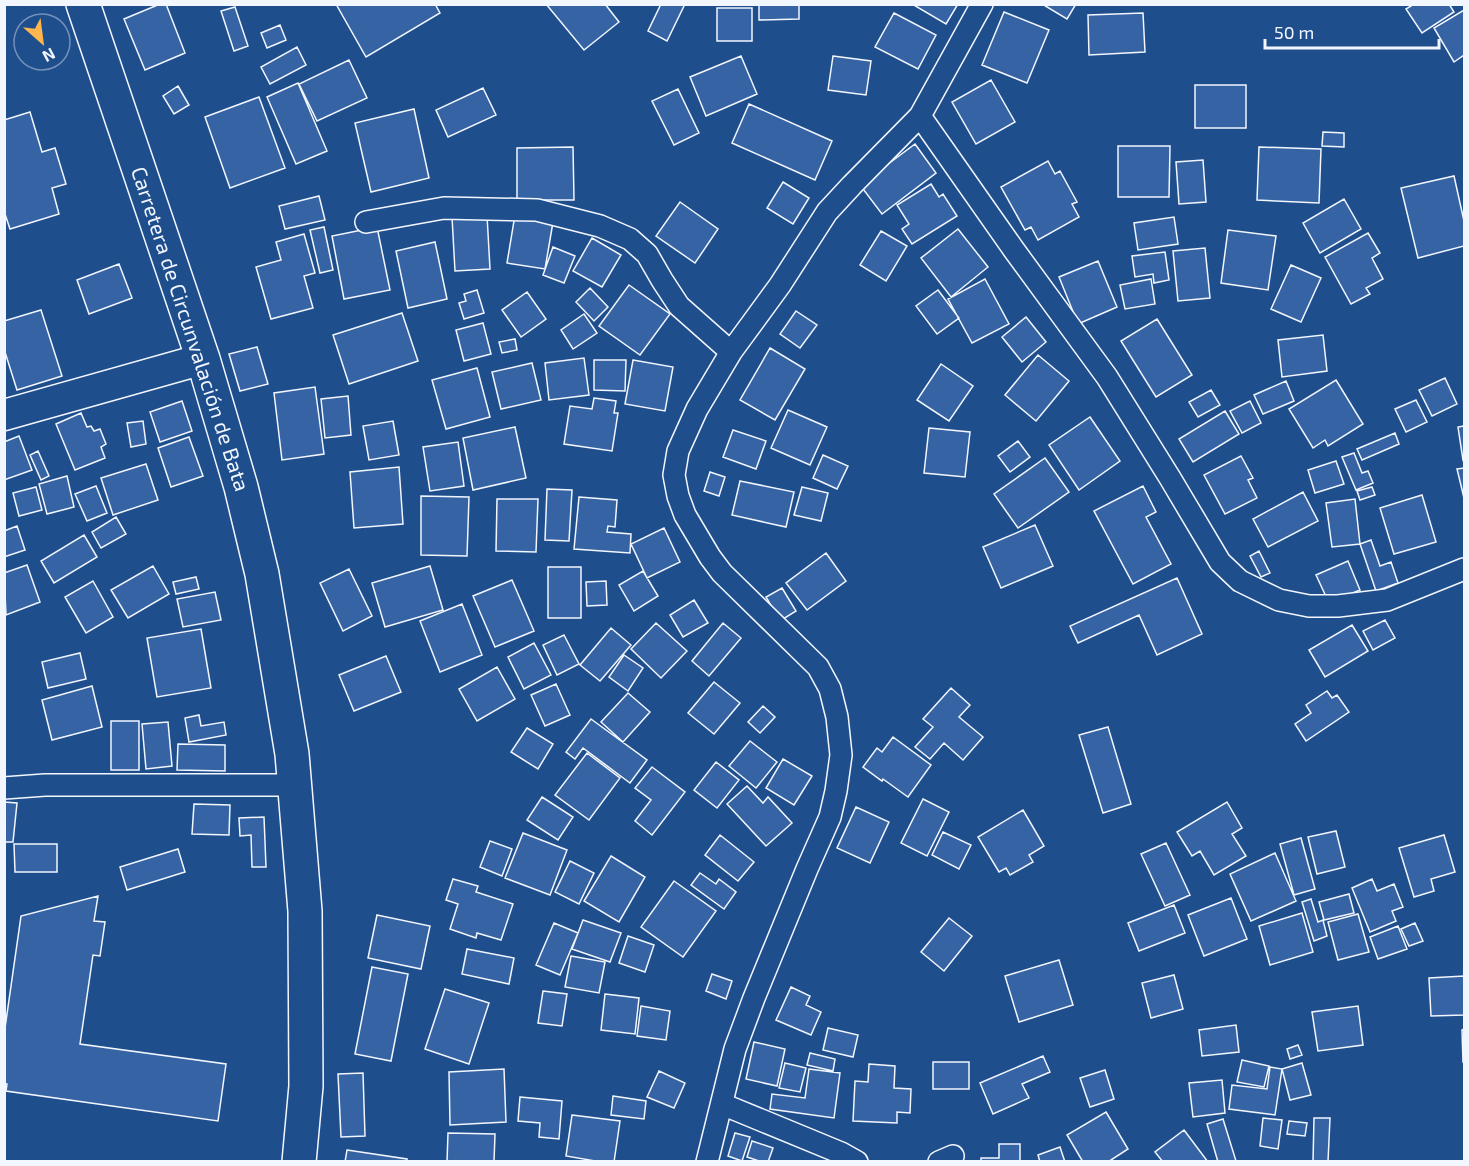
<svg xmlns="http://www.w3.org/2000/svg" width="1469" height="1166" font-family="'Exo 2',sans-serif">
<style>
.building{fill:#3563a3;stroke:#f2f6ff;stroke-width:1.5}
.lines{fill:none;stroke-linecap:round;stroke-linejoin:round}
.street-casing{stroke:#f2f6ff;stroke-width:24}
.secondary-casing{stroke:#f2f6ff;stroke-width:33}
.primary-casing{stroke:#f2f6ff;stroke-width:36}
.street{stroke:#1f4e8c;stroke-width:21}
.secondary{stroke:#1f4e8c;stroke-width:30}
.primary{stroke:#1f4e8c;stroke-width:33}
.labels{text-anchor:middle;stroke-width:4.5;stroke-linejoin:round;paint-order:stroke}
.street-label{font-size:21px;fill:#f2f6ff;stroke:#1f4e8c}
</style>
<rect width="100%" height="100%" fill="#1f4e8c"/>
<!-- building -->
<path class="building" d="M160 4H166L185 53 145 70 124 19Z
M336 4H435L440 13 366 57Z
M546 4H605L619 22 584 50Z
M661 4H681L684 6 667 41 648 31Z
M759 4H799V19L759 20Z
M912 4H958L946 24Z
M1042 4H1076L1067 19Z
M1414 4H1449L1454 12 1422 33 1406 9Z
M235 7 248 46 234 51 221 11Z
M717 8H752V41H717Z
M1464 10V55L1454 62 1434 28Z
M1004 12 1049 30 1027 83 982 65Z
M894 13 936 35 918 69 875 47Z
M1143 13 1145 52 1089 55 1088 15Z
M280 25 286 40 267 48 261 33Z
M297 47 306 65 270 84 261 67Z
M741 56 757 94 706 116 690 77Z
M833 56 871 61 866 95 828 90Z
M349 60 367 98 317 121 299 84Z
M991 80 1015 122 976 144 952 102Z
M298 83 327 151 296 164 267 97Z
M1195 85H1246V128H1195Z
M178 86 189 105 174 114 163 96Z
M483 88 496 115 448 137 436 110Z
M678 89 699 133 674 145 652 101Z
M259 97 285 168 230 188 205 117Z
M749 104 832 141 815 180 732 143Z
M414 109 429 178 371 192 355 123Z
M30 112 42 152 55 148 66 184 52 188 59 214 10 229 4 211V120Z
M1323 132 1344 133V147L1322 146Z
M915 144 936 173 882 214 860 185Z
M1118 146H1170L1169 197H1118Z
M573 147 574 200H517V148Z
M1259 147 1321 149 1319 203 1257 200Z
M1203 160 1206 202 1179 204 1176 162Z
M1048 161 1055 174 1060 171 1077 202 1072 204 1079 217 1038 240 1031 227 1025 230 1001 187Z
M1454 176 1464 221V246L1418 258 1401 188Z
M783 182 809 198 793 224 767 208Z
M931 184 939 197 943 194 957 216 912 244 902 229 909 224 897 205Z
M319 196 325 220 285 229 279 206Z
M1344 199 1361 229 1320 253 1303 223Z
M680 202 718 229 695 263 656 236Z
M487 215 490 269 455 271 452 217Z
M515 215 553 222 545 269 507 263Z
M1174 217 1178 244 1138 250 1134 223Z
M324 227 333 270 320 273 310 230Z
M377 227 390 290 344 299 332 236Z
M958 229 988 267 951 297 921 258Z
M1228 230 1276 236 1268 290 1221 283Z
M881 231 907 246 886 281 860 265Z
M1368 233 1380 253 1372 258 1383 279 1366 288 1370 294 1351 304 1325 257Z
M304 234 315 273 304 276 313 308 271 319 256 267 281 260 276 242Z
M592 238 621 255 602 287 573 271Z
M435 242 447 299 408 308 396 251Z
M553 247 575 256 564 283 543 275Z
M1205 248 1210 298 1178 301 1173 251Z
M1165 252 1169 280 1154 283 1153 274 1135 277 1132 256Z
M1098 261 1117 307 1078 324 1059 277Z
M119 264 132 298 89 314 77 280Z
M1291 265 1321 278 1301 322 1271 309Z
M985 279 1009 324 972 343 948 299Z
M1151 279 1155 304 1125 309 1120 285Z
M629 285 670 314 640 355 599 326Z
M590 288 608 307 594 321 576 302Z
M477 290 484 313 464 319 459 303 466 301 464 294Z
M938 290 959 318 937 334 916 306Z
M527 292 546 319 521 337 502 310Z
M41 310 62 376 17 390 4 349V321Z
M796 311 817 325 800 348 780 334Z
M402 313 418 361 349 384 333 335Z
M584 314 597 333 573 349 561 330Z
M1026 317 1046 342 1022 362 1002 337Z
M1157 319 1192 375 1156 397 1121 341Z
M483 323 491 354 464 361 456 330Z
M1323 335 1327 371 1282 377 1278 340Z
M515 339 517 350 502 353 499 342Z
M257 347 268 384 240 391 229 354Z
M770 348 805 369 775 420 740 400Z
M1038 355 1069 381 1036 421 1005 395Z
M584 358 589 395 549 400 545 363Z
M594 360H626L625 391 594 390Z
M633 360 673 367 665 411 625 404Z
M532 363 541 400 501 409 492 372Z
M941 364 973 386 949 421 917 400Z
M477 368 490 417 446 429 432 380Z
M1445 378 1457 404 1432 416 1419 390Z
M1336 380 1363 424 1328 446 1325 440 1313 448 1289 409Z
M1286 381 1294 401 1263 414 1254 395Z
M315 387 324 454 282 460 274 393Z
M1211 390 1220 405 1198 417 1189 402Z
M348 396 351 435 325 438 321 399Z
M594 398 616 401 614 413H618L612 451 564 444 570 406 592 409Z
M1416 400 1427 422 1406 432 1395 409Z
M182 401 192 431 160 442 150 412Z
M1250 401 1261 423 1242 433 1230 411Z
M788 410 827 427 810 465 771 448Z
M1225 411 1239 434 1193 462 1179 439Z
M81 413 87 427 91 426 94 431 100 429 106 444 101 447 105 458 75 470 56 424Z
M1090 417 1120 461 1079 490 1049 445Z
M143 421 146 444 131 447 127 423Z
M393 421 399 455 369 460 363 426Z
M1464 426V459L1463 460 1458 427Z
M515 427 526 478 473 490 463 438Z
M929 428 970 432 965 477 924 473Z
M733 430 766 441 756 469 723 457Z
M1395 433 1399 444 1362 460 1357 449Z
M19 436 32 470 4 480V442Z
M189 437 203 476 171 487 158 448Z
M1018 441 1030 457 1010 472 998 456Z
M458 442 464 486 430 491 423 447Z
M38 451 49 476 41 480 30 455Z
M1354 453 1362 473 1368 471 1373 483 1356 490 1342 457Z
M823 455 848 466 837 489 813 478Z
M1241 456 1253 478 1248 480 1257 498 1225 514 1204 475Z
M1045 458 1069 492 1018 528 994 494Z
M1336 461 1344 484 1315 493 1308 470Z
M146 464 158 500 113 515 101 478Z
M399 467 403 524 354 528 350 472Z
M1464 468V498L1457 469Z
M710 472 725 477 719 496 704 491Z
M67 476 74 507 47 514 39 484Z
M740 481 794 492 786 527 732 515Z
M96 486 107 513 87 521 75 494Z
M1143 486 1156 512 1146 517 1171 564 1133 584 1094 511Z
M36 487 42 510 19 516 13 493Z
M802 487 828 493 821 521 794 515Z
M1372 487 1375 495 1360 500 1357 491Z
M547 489 572 490 569 541 545 540Z
M1303 492 1318 521 1268 547 1253 519Z
M1422 495 1436 542 1394 554 1380 508Z
M421 496 469 497 467 556 421 555Z
M579 497 617 500 615 527 608 526 607 532 631 534 630 553 574 549Z
M497 499H538L536 552 496 551Z
M1355 499 1360 544 1332 547 1326 503Z
M116 517 126 534 101 548 92 532Z
M1035 525 1053 566 1001 588 983 547Z
M17 526 25 550 4 557V531Z
M664 528 680 562 647 578 631 544Z
M84 535 97 557 54 583 41 561Z
M1371 540 1380 566 1391 562 1398 583 1376 591 1360 544Z
M1259 551 1270 573 1261 577 1250 556Z
M826 553 846 581 807 610 786 583Z
M1348 561 1360 590 1329 603 1316 575Z
M27 565 40 602 6 615 4 573Z
M153 566 169 594 128 618 111 590Z
M430 566 443 610 385 627 372 583Z
M548 567H581V618H548Z
M349 569 372 616 343 631 320 583Z
M643 571 658 596 634 611 619 585Z
M196 577 199 589 176 594 173 582Z
M1177 578 1202 634 1157 655 1139 615 1078 643 1070 626Z
M512 580 534 631 495 647 473 596Z
M93 581 113 617 86 633 65 597Z
M606 581 607 605 587 606 586 582Z
M782 588 796 611 780 621 766 597Z
M215 592 221 620 183 627 177 599Z
M694 600 708 623 683 637 670 615Z
M462 604 482 655 440 672 420 621Z
M1385 620 1395 638 1373 650 1363 631Z
M656 623 687 651 661 678 631 649Z
M723 623 741 638 709 676 692 661Z
M1352 625 1368 651 1325 677 1309 650Z
M611 628 631 645 600 681 580 665Z
M201 629 211 688 157 697 147 638Z
M564 635 579 664 557 675 543 645Z
M534 643 551 675 524 689 508 657Z
M80 653 86 679 48 688 42 662Z
M624 655 643 668 628 691 609 677Z
M386 656 401 692 354 711 339 675Z
M497 667 515 699 477 721 459 689Z
M714 682 740 703 714 734 688 713Z
M556 684 570 715 545 726 531 695Z
M92 686 102 727 52 740 42 700Z
M951 688 970 705 959 717 983 737 963 760 944 743 930 759 915 747 933 727 923 719Z
M1327 691 1332 698 1337 695 1349 712 1306 741 1295 724 1311 713 1306 705Z
M628 693 650 712 623 742 601 722Z
M763 706 775 717 760 733 748 722Z
M199 715 201 726 224 722 226 735 189 742 185 718Z
M591 719 647 760 630 783 583 748 575 759 566 752Z
M111 721H139V770H111Z
M168 722 172 766 146 769 142 724Z
M1108 727 1131 804 1103 813 1079 735Z
M527 728 553 744 538 769 511 752Z
M893 737 931 765 908 797 883 779 882 781 863 767 877 748 882 752Z
M750 741 777 762 756 788 729 766Z
M178 744 225 745V771L177 770Z
M587 753 620 778 589 820 555 795Z
M783 759 812 776 794 805 766 788Z
M716 762 739 780 717 808 694 790Z
M652 767 685 792 652 835 635 821 651 800 635 788Z
M747 786 763 803 768 797 792 823 766 846 727 804Z
M542 797 573 817 558 840 527 820Z
M923 799 949 812 927 856 901 843Z
M4 802 17 803 13 842H4Z
M1227 802 1242 828 1232 834 1246 856 1214 875 1200 851 1192 856 1177 832Z
M194 804 230 805 229 835 192 834Z
M856 807 889 822 870 863 837 848Z
M1023 810 1044 846 1029 855 1033 862 1010 875 1006 868 999 872 978 837Z
M264 817 266 867H252L251 835 240 836 239 818Z
M1336 831 1345 867 1317 874 1308 837Z
M943 832 971 845 959 869 932 855Z
M523 833 567 850 550 895 505 878Z
M720 835 754 862 738 881 705 855Z
M1444 835 1455 872 1431 879 1434 891 1414 897 1399 848Z
M1301 838 1315 889 1294 895 1280 844Z
M490 841 512 849 502 876 480 867Z
M1166 843 1190 895 1165 906 1141 854Z
M14 844H57V872H15Z
M178 849 185 872 127 890 120 867Z
M1275 853 1296 901 1251 921 1230 874Z
M611 856 645 877 619 922 584 901Z
M570 861 594 873 579 904 555 892Z
M700 873 716 884 719 879 736 892 724 909 691 885Z
M453 879 478 886 476 892 513 904 501 940 477 933 476 938 450 929 458 904 446 900Z
M1372 879 1377 891 1394 884 1403 907 1392 911 1396 921 1370 932 1352 888Z
M674 881 716 911 683 957 641 927Z
M1349 894 1354 913 1324 920 1319 902Z
M98 896 94 921 105 922 100 956 93 955 80 1044 226 1064 218 1121 6 1091 7 1084 4 1083V1035L21 916Z
M1231 898 1247 939 1204 956 1188 915Z
M1311 899 1318 922 1323 920 1327 936 1314 941 1302 902Z
M1174 905 1185 933 1139 951 1128 923Z
M1302 913 1313 952 1270 965 1259 926Z
M1358 914 1369 952 1338 960 1328 922Z
M377 915 430 926 421 969 368 958Z
M949 918 972 936 944 971 921 952Z
M583 920 621 933 610 962 572 949Z
M554 923 578 933 560 975 536 965Z
M1415 923 1423 941 1409 946 1401 929Z
M1398 926 1407 949 1378 959 1370 937Z
M628 936 654 945 645 972 619 963Z
M467 949 514 958 509 984 462 974Z
M571 956 605 962 599 993 565 987Z
M1059 960 1073 1005 1019 1022 1005 976Z
M372 967 408 974 391 1061 355 1054Z
M712 974 732 981 726 999 706 991Z
M1174 975 1183 1009 1151 1018 1142 983Z
M1464 976V1015L1431 1016 1429 978Z
M791 987 810 996 806 1005 821 1012 811 1035 776 1020Z
M445 989 489 1003 469 1064 425 1049Z
M543 991 567 994 562 1026 538 1023Z
M605 994 639 998 635 1034 601 1030Z
M641 1006 670 1011 666 1040 637 1036Z
M1358 1006 1363 1045 1318 1051 1312 1012Z
M1236 1025 1239 1052 1202 1056 1199 1030Z
M828 1028 858 1035 853 1057 823 1050Z
M1464 1029V1062H1463L1462 1030Z
M754 1042 785 1049 777 1086 746 1079Z
M1298 1045 1302 1055 1290 1059 1287 1049Z
M810 1053 835 1059 833 1071 807 1065Z
M1043 1056 1050 1072 1022 1084 1029 1098 993 1114 980 1083Z
M1242 1060 1269 1066 1264 1087 1237 1082Z
M933 1062H969V1089H933Z
M785 1063 806 1068 800 1092 779 1088Z
M1302 1063 1311 1095 1290 1100 1282 1069Z
M869 1064 895 1066 894 1088 911 1089 910 1113 897 1112V1123L853 1121 855 1081 868 1082Z
M1270 1067 1282 1069 1275 1115 1229 1109 1232 1085 1267 1089Z
M504 1069 506 1122 450 1125 449 1072Z
M809 1069 840 1073 834 1118 770 1109 772 1094 805 1098Z
M1105 1070 1114 1099 1090 1107 1080 1078Z
M659 1071 685 1083 674 1108 647 1097Z
M363 1073 365 1136 341 1137 338 1074Z
M1222 1080 1225 1113 1193 1117 1189 1083Z
M613 1096 646 1101 644 1119 611 1115Z
M520 1097 562 1101 559 1139 539 1137 540 1123 518 1121Z
M1106 1112 1128 1149 1108 1162H1083L1067 1135Z
M572 1115 620 1121 614 1162H601L566 1156Z
M1263 1118 1282 1120 1278 1149 1260 1146Z
M1314 1118H1330L1328 1162H1313Z
M1223 1119 1236 1161 1235 1162H1218L1207 1124Z
M1289 1121 1307 1123 1305 1136 1287 1134Z
M1184 1130 1208 1162H1163L1155 1152Z
M448 1133 495 1134 494 1162H447Z
M735 1133 750 1137 742 1161 728 1156Z
M752 1141 773 1148 768 1162H762L747 1157Z
M999 1144H1020V1162H981V1158H999Z
M1060 1147 1065 1162H1040L1038 1155Z
M347 1150 407 1159V1162H345Z"/>
<g class="lines">
<!-- street casing -->
<g class="street-casing">
<path id="street" d="M920 116 1014 250 1107 377 1170 478 1220 562 1240 581 1279 600 1309 606H1338L1387 600 1464 569
M366 222 444 208 537 210 600 226 630 239 647 254 662 280 679 306 731 352
M4 788 45 785H295
M722 1104 841 1153 857 1162
M707 1162 735 1049 754 998 807 869 830 817 836 791 841 755 837 717 830 689 818 667 722 573 710 557 685 515 678 496 674 475 678 451 697 409 731 352 780 285 827 212 852 185 920 116 982 4
M939 1162 953 1156"/>
</g>
<!-- secondary casing -->
<g class="secondary-casing">
<path id="secondary" d="M4 415 203 359"/>
</g>
<!-- primary casing -->
<g class="primary-casing">
<path id="primary" d="M83 4 203 359 241 487 262 574 292 754 305 911 306 1086 299 1162"/>
</g>
<!-- street -->
<use href="#street" class="street"/>
<!-- secondary -->
<use href="#secondary" class="secondary"/>
<!-- primary -->
<use href="#primary" class="primary"/>
</g>
<g class="labels">
<!-- street labels -->
<g class="street-label">
<text transform="translate(190 329) rotate(72)" y="7">Carretera de Circunvalación de Bata</text>
</g>
</g>
<!-- border -->
<rect width="1469" height="1166" fill="none" stroke="#f2f6ff" stroke-width="12"/>
<!-- north arrow -->
<g transform="translate(42 42) rotate(152)"><circle r="28" fill="#1f4e8c" stroke="#7391ba" stroke-width="1.5"/>
<path d="M0-4.5L10 22L0 15L-10 22Z" fill="#ffb74d"/>
<text y="-9" font-size="16" font-weight="bold" text-anchor="middle" fill="#f2f6ff">N</text>
</g>
<!-- scale -->
<path d="M1265 39v9h174v-9" fill="none" stroke="#f2f6ff" stroke-width="3"/>
<text x="1274" y="39" font-size="18" fill="#f2f6ff" stroke="#1f4e8c" stroke-width="4.5" paint-order="stroke">50 m</text>
</svg>
